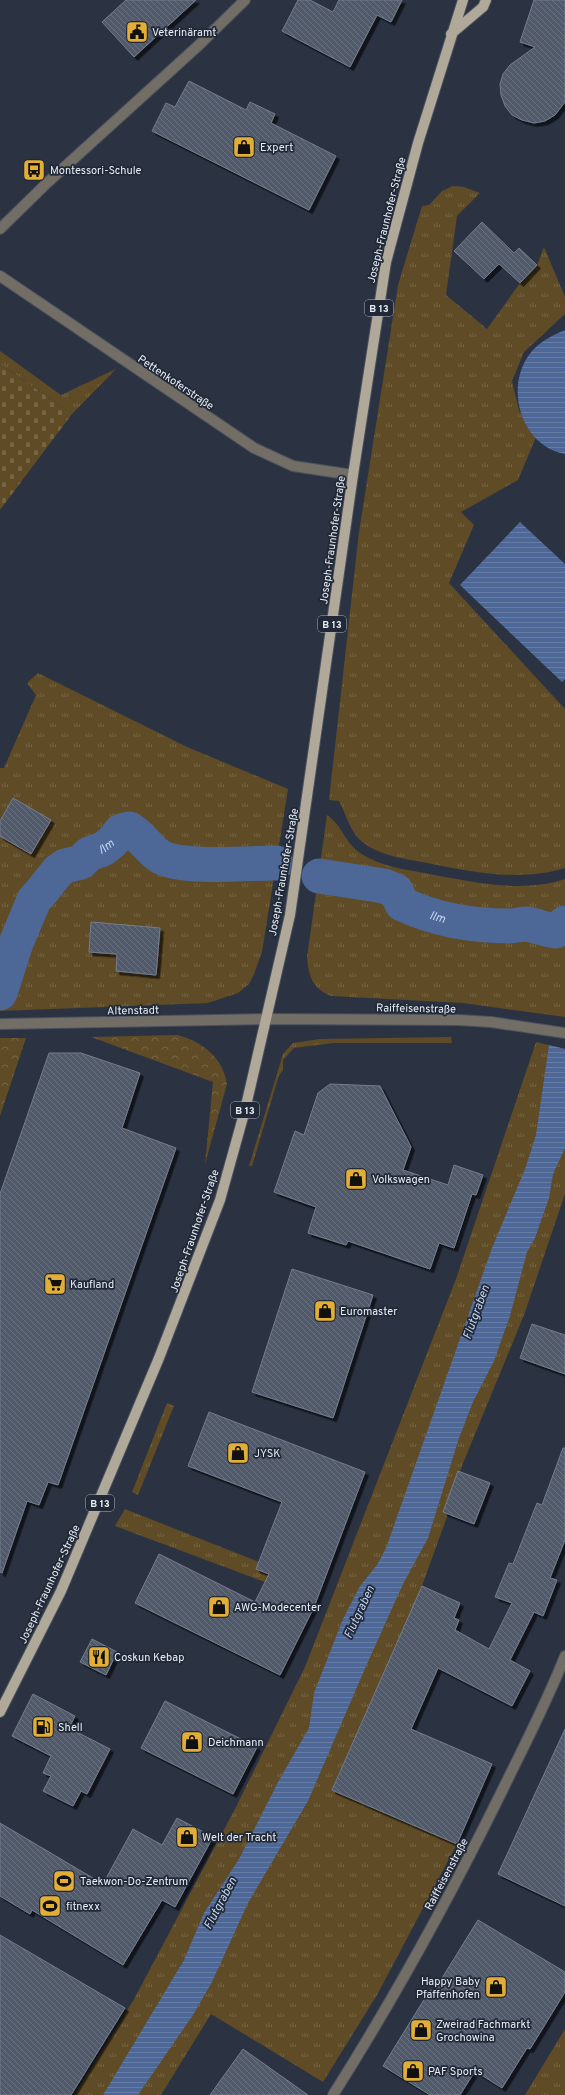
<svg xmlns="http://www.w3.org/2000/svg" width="565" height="2095" font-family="Overpass,sans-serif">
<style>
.grass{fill:url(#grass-tufts)}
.cemetery{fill:url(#cemetery-stones)}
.park{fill:url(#park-crowns)}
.water{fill:url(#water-rules)}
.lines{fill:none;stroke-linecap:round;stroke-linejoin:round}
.river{stroke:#4d6797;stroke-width:35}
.building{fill:url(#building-back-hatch);stroke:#737d8e;filter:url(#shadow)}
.minor-casing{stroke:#49515f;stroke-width:12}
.major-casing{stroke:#49515f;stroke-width:12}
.minor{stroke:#726e66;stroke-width:10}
.major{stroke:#b0a898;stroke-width:10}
.labels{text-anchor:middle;stroke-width:3.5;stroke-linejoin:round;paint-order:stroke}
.shield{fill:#212937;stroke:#acb2bd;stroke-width:1}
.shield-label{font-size:10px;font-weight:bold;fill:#e8edf7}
.poi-label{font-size:11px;fill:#e8edf7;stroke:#212937;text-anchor:start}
.street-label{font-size:11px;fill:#e8edf7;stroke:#212937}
.water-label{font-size:12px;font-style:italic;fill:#c4d5f3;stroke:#212937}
</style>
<defs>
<pattern id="grass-tufts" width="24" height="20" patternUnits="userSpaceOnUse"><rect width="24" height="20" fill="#5f4b25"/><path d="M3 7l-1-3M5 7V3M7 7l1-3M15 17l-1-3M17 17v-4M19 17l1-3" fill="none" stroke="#766545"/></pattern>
<pattern id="cemetery-stones" width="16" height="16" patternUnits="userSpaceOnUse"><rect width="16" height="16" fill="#5f4b25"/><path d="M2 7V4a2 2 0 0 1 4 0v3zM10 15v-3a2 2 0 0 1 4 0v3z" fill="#766545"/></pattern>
<pattern id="park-crowns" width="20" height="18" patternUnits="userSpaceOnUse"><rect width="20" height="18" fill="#5f4b25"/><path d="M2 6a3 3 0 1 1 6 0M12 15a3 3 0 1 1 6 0" fill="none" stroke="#766545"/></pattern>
<pattern id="water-rules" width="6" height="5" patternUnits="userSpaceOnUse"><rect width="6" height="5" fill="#4d6797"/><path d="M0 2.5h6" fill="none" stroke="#677da6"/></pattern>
<pattern id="building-back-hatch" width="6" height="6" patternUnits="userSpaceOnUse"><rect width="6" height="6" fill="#515a6a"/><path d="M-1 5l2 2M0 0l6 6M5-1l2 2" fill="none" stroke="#6a7280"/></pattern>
<filter id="shadow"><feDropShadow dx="3.5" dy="3.5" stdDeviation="0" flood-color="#0009"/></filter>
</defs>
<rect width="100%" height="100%" fill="#2b3342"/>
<!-- grass -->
<path class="grass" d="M453 186 464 187 480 193 457 216 446 295 487 329 520 283 537 265 544 247 565 297V314L524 352 512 381 519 410 528 428 536 437 518 480 461 512 474 525 449 583 565 709V868C520 882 472 872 427 863 403 858 377 856 359 839 350 830 345 812 339 801L329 800 359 532 398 285 422 206 429 205 442 191Z
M0 351 61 395 116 369 72 414 0 364Z
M38 673 187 747 288 789 262 952 254 974 249 984 238 993 208 1003 0 1011V768H4L36 695 27 683Z
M327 815C344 827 343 842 363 855 382 866 402 869 424 873 469 881 520 894 565 879V1017L463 1003 331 996C312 988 309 977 307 957Z
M451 1037 452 1043H333L294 1048 283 1060V1070L279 1075 252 1166H249L283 1054 293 1043 320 1039Z
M536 1042 565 1049V1194L524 1315 443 1512 448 1514 422 1586 332 1789 457 1844 377 1995 323 2082 211 2014 161 2095H74L133 2001 235 1809 305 1667 456 1279Z
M167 1403 174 1406 138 1495 132 1492Z
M125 1509 259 1562 319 1593 270 1584 115 1526Z
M565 2029V2095H525Z"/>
<!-- cemetery -->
<path class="cemetery" d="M0 364 72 414 0 510Z"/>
<!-- park -->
<path class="park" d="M178 1035C202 1042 223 1057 227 1084L205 1164 213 1082 91 1037Z
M0 1038H26L0 1116Z"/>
<!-- water -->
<path class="water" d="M565 330V454C520 446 503 385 532 351 541 341 553 335 565 330Z
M520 522 565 564V679L562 682 460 585Z
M549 1045 565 1049V1148L553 1174 549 1198 535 1238 527 1252 510 1316 494 1361 473 1402 459 1438 428 1538 403 1584 367 1664 308 1801 248 1903 212 1982 193 2015 138 2095H103L184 1960 204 1913 239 1859 278 1782 309 1728 314 1693 343 1619 360 1586 377 1565 386 1548 492 1248 525 1169 536 1135Z"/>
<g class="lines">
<!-- river -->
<g class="river">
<path id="s1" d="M319 876 384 886 396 891 402 904C436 920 473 926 510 926 516 926 521 924 526 924 535 925 546 930 556 931L565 923"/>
<path id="s2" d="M0 993 16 943 34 900 42 891 58 871 65 866 81 862 89 854 103 849 112 842 121 831 129 829C143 836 148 850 161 857 184 869 248 863 276 863"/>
</g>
</g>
<!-- building -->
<path class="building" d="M126 0H196L134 57 102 22Z
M298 0H310L333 12 339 0H402L391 22 377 15 350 67 282 31Z
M534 0H565V102L555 115 545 121 534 123 522 120 512 115 505 106 501 95 500 84 503 74 510 65 535 47 520 42Z
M189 81 246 110 250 102 275 114 271 123 336 156 309 210 152 131 166 103 175 107Z
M482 222 514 253 519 248 537 265 520 283 499 264 484 279 454 251Z
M13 798 51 820 31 854 0 836V821Z
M91 922 160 928 156 975 116 971 117 954 89 952Z
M49 1053H81L140 1073 122 1128 176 1148 58 1485 48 1482 39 1505 27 1501 2 1573 0 1572V1194Z
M330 1084 380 1086 411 1147 403 1170 448 1185 454 1165 483 1175 476 1195 472 1194 454 1248 439 1243 430 1269 348 1241 346 1245 308 1233 316 1207 274 1192 295 1131 304 1135 318 1093Z
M292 1269 373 1295 333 1418 252 1392Z
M532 1324 565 1335V1374L520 1358Z
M209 1412 365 1472 314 1607 280 1675 135 1603 159 1554 255 1602 269 1574 256 1569 282 1502 188 1466Z
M563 1448H565V1540L550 1578 557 1580 543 1616 534 1612 510 1660 530 1671 512 1706 438 1668 411 1729 492 1764 457 1844 332 1790 422 1586 460 1603 454 1618 459 1620 455 1630 489 1649 512 1603 495 1597 509 1563 513 1564 537 1503 542 1505Z
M458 1471 490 1483 474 1524 443 1512Z
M92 1639 117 1652 106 1675 80 1662Z
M33 1694 75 1716 69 1728 110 1749 87 1794 81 1791 73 1806 43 1791 51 1776 43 1773 51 1756 12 1736Z
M165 1701 257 1747 233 1794 141 1748Z
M565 1729V1906L498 1874Z
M177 1818 213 1837 175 1907 162 1900 123 1965 32 1910 30 1914 0 1896V1823L103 1884 133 1829 162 1845Z
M478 1920 565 1972V1992L530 2049 527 2048 502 2088 475 2071 460 2095H430L383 2066 430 1990 434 1991Z
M0 1935 125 2008 71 2095H0Z
M243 2049 308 2095H210Z"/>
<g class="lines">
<!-- minor casing -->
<g class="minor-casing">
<path id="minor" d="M0 229 48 182 199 45 245 0
M0 276 254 448 293 466 353 475
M0 1024 267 1019 459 1020 491 1022 565 1033
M333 2095C395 1997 451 1895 502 1791 524 1746 547 1702 565 1656"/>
</g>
<!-- major casing -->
<g class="major-casing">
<path id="major" d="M451 34 483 7 486 0
M0 1712 61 1591 159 1358 220 1200 245 1110 290 915 353 475 386 262 418 143 463 0"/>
</g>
<!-- minor -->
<use href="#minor" class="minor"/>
<!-- major -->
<use href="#major" class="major"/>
</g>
<!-- icons -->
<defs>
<g id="civic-square" transform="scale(1.15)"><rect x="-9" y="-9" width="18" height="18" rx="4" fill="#e3ae35" stroke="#212937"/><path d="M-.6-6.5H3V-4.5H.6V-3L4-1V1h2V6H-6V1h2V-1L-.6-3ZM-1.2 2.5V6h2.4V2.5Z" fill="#111"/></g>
<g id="shop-square" transform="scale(1.15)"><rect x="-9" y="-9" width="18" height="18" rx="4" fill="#e3ae35" stroke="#212937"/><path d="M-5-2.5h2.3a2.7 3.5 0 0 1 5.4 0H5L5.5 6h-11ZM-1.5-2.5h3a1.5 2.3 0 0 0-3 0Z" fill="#111"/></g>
<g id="bus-square" transform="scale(1.15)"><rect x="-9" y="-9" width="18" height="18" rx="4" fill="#e3ae35" stroke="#212937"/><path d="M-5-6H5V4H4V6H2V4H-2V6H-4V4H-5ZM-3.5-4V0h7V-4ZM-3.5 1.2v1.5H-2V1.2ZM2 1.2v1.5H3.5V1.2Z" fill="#111"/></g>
<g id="supermarket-square" transform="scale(1.15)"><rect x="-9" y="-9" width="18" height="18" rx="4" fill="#e3ae35" stroke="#212937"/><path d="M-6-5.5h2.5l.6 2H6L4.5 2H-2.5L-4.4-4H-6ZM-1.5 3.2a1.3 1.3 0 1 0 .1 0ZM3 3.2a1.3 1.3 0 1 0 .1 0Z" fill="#111"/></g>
<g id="restaurant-square" transform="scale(1.15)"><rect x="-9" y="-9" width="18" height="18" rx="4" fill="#e3ae35" stroke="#212937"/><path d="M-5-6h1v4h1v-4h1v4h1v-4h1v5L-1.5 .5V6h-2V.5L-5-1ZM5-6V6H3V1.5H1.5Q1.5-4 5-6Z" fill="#111"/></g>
<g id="fuel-square" transform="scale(1.15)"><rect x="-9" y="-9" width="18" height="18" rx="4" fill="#e3ae35" stroke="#212937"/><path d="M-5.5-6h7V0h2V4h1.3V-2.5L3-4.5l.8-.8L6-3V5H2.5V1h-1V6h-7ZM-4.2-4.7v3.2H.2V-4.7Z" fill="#111"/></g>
<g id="stadium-square" transform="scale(1.15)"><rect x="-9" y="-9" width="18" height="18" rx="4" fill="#e3ae35" stroke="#212937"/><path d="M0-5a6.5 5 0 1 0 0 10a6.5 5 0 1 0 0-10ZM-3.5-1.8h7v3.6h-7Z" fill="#111"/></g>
</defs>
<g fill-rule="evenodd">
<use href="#civic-square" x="137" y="32"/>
<use href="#shop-square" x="244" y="147"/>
<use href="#bus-square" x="34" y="170"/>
<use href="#shop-square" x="356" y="1179"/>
<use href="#supermarket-square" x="55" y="1284"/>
<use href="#shop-square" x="325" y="1311"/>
<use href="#shop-square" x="238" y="1453"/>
<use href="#shop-square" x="219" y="1607"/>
<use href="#restaurant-square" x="99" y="1657"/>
<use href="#fuel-square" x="43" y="1727"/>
<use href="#shop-square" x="192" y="1742"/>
<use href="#shop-square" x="187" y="1837"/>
<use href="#stadium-square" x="64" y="1881"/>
<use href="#stadium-square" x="50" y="1906"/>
<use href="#shop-square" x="496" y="1987"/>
<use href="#shop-square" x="421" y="2030"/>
<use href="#shop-square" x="413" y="2071"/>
</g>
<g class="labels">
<!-- shield labels -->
<g class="shield">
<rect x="365" y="300" width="28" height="16" rx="3"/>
<rect x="318" y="616" width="28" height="16" rx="3"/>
<rect x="231" y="1102" width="28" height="16" rx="3"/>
<rect x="86" y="1495" width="28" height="16" rx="3"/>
</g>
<g class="shield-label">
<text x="379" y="312">B 13</text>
<text x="332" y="628">B 13</text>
<text x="245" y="1114">B 13</text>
<text x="100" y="1507">B 13</text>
</g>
<!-- poi labels -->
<g class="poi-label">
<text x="152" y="36">Veterinäramt</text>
<text x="260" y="151">Expert</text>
<text x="50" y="174">Montessori-Schule</text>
<text x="372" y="1183">Volkswagen</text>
<text x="70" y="1288">Kaufland</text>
<text x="340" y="1315">Euromaster</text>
<text x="254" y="1457">JYSK</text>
<text x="234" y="1611">AWG-Modecenter</text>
<text x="114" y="1661">Coskun Kebap</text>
<text x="58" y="1731">Shell</text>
<text x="208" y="1746">Deichmann</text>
<text x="202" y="1841">Welt der Tracht</text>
<text x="80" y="1885">Taekwon-Do-Zentrum</text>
<text x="66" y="1910">fitnexx</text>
<text x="480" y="1985" text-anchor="end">Happy Baby<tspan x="480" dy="13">Pfaffenhofen</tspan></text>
<text x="436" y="2028">Zweirad Fachmarkt<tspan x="436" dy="13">Grochowina</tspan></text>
<text x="428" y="2075">PAF Sports</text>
</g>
<!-- street labels -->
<g class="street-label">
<text transform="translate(386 220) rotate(-76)" y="4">Joseph-Fraunhofer-Straße</text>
<text transform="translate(176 382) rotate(34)" y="4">Pettenkoferstraße</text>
<text transform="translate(332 540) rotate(-82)" y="4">Joseph-Fraunhofer-Straße</text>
<text transform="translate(283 872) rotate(-80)" y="4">Joseph-Fraunhofer-Straße</text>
<text transform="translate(416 1008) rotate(1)" y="4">Raiffeisenstraße</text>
<text transform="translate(133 1010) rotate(-1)" y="4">Altenstadt</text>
<text transform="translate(194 1231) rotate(-71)" y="4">Joseph-Fraunhofer-Straße</text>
<text transform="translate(49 1584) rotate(-65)" y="4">Joseph-Fraunhofer-Straße</text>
<text transform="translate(446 1874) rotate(-62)" y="4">Raiffeisenstraße</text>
</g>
<!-- water labels -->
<g class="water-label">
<text dy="4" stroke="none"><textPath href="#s2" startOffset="192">Ilm</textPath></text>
<text dy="4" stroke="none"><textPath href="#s1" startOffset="131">Ilm</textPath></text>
<text transform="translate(476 1312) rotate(-70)" y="4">Flutgraben</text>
<text transform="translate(359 1612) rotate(-65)" y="4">Flutgraben</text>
<text transform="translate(220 1903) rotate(-62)" y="4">Flutgraben</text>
</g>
</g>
</svg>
